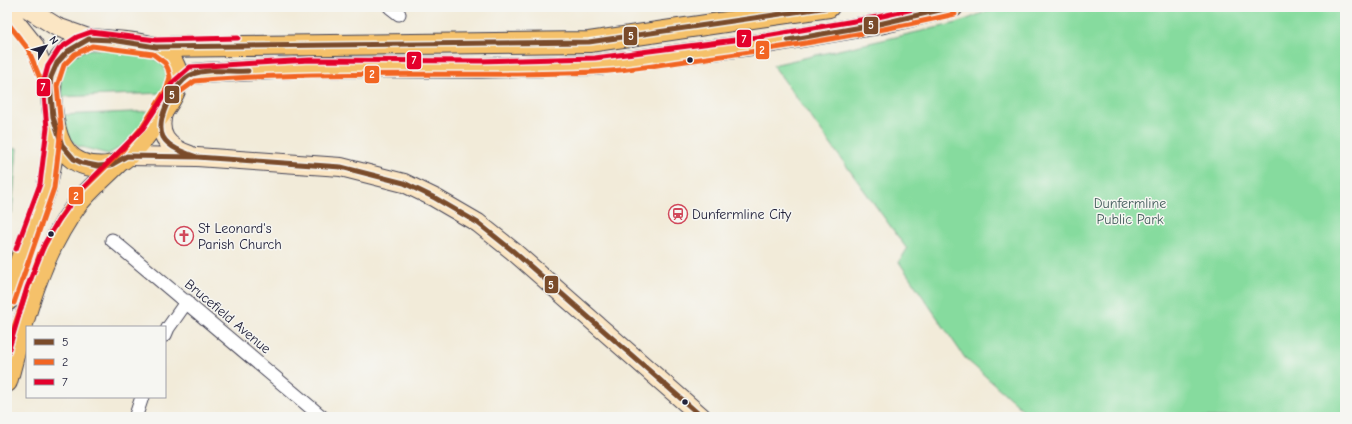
<svg xmlns="http://www.w3.org/2000/svg" width="1352" height="424" font-family="'Comic Neue',sans-serif">
<style>
.green{fill:#86db9e;stroke:#547e6c}
.lines{fill:none;stroke-linecap:round;stroke-linejoin:round}
.street-casing{stroke:#414053;stroke-width:15}
.secondary-casing{stroke:#414053;stroke-width:20}
.primary-casing{stroke:#414053;stroke-width:22}
.street{stroke:#fff;stroke-width:13}
.secondary{stroke:#fbe6c4;stroke-width:18}
.primary{stroke:#f5c16b;stroke-width:20}
.bus-1-casing{stroke:#f6f6f2;stroke-width:8}
.bus-2-casing{stroke:#f6f6f2;stroke-width:8}
.bus-3-casing{stroke:#f6f6f2;stroke-width:8}
.bus-1{stroke:#7a4b2a;stroke-width:5}
.bus-2{stroke:#f26522;stroke-width:5}
.bus-3{stroke:#e4002b;stroke-width:5}
.bus-dot{fill:#22223b;stroke:#f6f6f2;stroke-width:1.5}
.labels{text-anchor:middle;stroke-width:3;stroke-linejoin:round;paint-order:stroke}
.park-label{font-size:14px;fill:#405a59;stroke:#f6f6f2}
.poi-label{font-size:14px;fill:#22223b;stroke:#f6f6f2;text-anchor:start}
.street-label{font-size:14px;fill:#22223b;stroke:#f6f6f2}
.line-badge{stroke:#f6f6f2;stroke-width:1.5}
.badge-label{font-size:11px;text-anchor:middle;font-weight:bold;fill:#fff}
</style>
<rect width="100%" height="100%" fill="#f6f6f2"/>
<filter id="ink" filterUnits="userSpaceOnUse"><feTurbulence type="fractalNoise" baseFrequency=".025" numOctaves="2"/><feDisplacementMap in="SourceGraphic" scale="8" xChannelSelector="R" yChannelSelector="G"/><feConvolveMatrix kernelMatrix="1 2 1 2 8 2 1 2 1" color-interpolation-filters="sRGB"/></filter>
<filter id="wash" filterUnits="userSpaceOnUse"><feTurbulence type="fractalNoise" baseFrequency=".012" numOctaves="4" result="noise"/><feDisplacementMap in="SourceGraphic" scale="16" xChannelSelector="R" yChannelSelector="G"/><feGaussianBlur stdDeviation="0.9" result="paint"/><feColorMatrix in="noise" values="0 0 0 0 0 0 0 0 0 0 0 0 0 0 0 0 0 1.4 0 .05"/><feComposite in="paint" operator="in"/></filter>
<g filter="url(#wash)">
<rect width="100%" height="100%" fill="#f2ebd9"/>
<!-- green -->
<path class="green" d="M998 7H1345V417H1031L965 358 899 262 907 249 773 65 957 23Z
M89 49C108 50 149 49 163 65 165 68 167 73 169 76L164 93 58 97 59 78 72 55Z
M155 111C141 127 128 145 108 154L78 146 64 133 60 115Z
M17 148 12 213 7 211V150Z"/>
</g>
<g filter="url(#ink)">
<g class="lines">
<!-- street casing -->
<g class="street-casing">
<path id="street" d="M390 7 399 14
M112 240 322 417
M165 335 168 328 187 301
M136 415 142 397"/>
</g>
<!-- secondary casing -->
<g class="secondary-casing">
<path id="secondary" d="M25 7 57 27 91 39
M7 11 34 45 50 85
M164 110C156 135 167 147 190 155
M127 156 197 157 341 167 404 183 435 198 478 223 513 251 702 417"/>
</g>
<!-- primary casing -->
<g class="primary-casing">
<path id="primary" d="M91 39C105 40 146 42 157 48 171 54 180 70 177 85 174 97 164 110 157 119 149 132 132 155 119 162 111 167 101 167 92 166 61 162 55 133 52 107 48 71 55 51 91 39Z
M156 47 589 42 829 7
M176 86 192 74 203 73 310 67 481 68 596 65 767 43 879 24 953 7
M7 301 25 246 46 190 52 160 54 129
M7 382C23 322 38 258 76 206 88 190 105 176 119 162"/>
</g>
<!-- street -->
<use href="#street" class="street"/>
<!-- secondary -->
<use href="#secondary" class="secondary"/>
<!-- primary -->
<use href="#primary" class="primary"/>
<!-- bus-1 casing -->
<g class="bus-1-casing">
<path id="bus-1" d="M788 40 879 24 953 7
M197 157C185 153 169 148 163 137 154 120 176 80 193 74 210 68 230 72 248 71
M702 417 513 251 478 223 435 198 404 183 341 167 197 157 127 156 111 165 98 166 82 163 74 159 62 145 53 117 50 85 51 77 57 63 68 51 89 39 112 40 156 47 589 42 829 7"/>
</g>
<!-- bus-2 casing -->
<g class="bus-2-casing">
<path id="bus-2" d="M7 22 28 49 44 88
M180 92 195 81C328 69 461 78 594 72 627 71 661 64 693 60 781 48 868 34 955 14
M7 355 15 324 40 253 60 218 72 200 122 151 143 126 167 88 170 77 168 69 165 63 153 54 92 46 75 54 64 65 57 86 61 128 54 188 14 303"/>
</g>
<!-- bus-3 casing -->
<g class="bus-3-casing">
<path id="bus-3" d="M16 249 40 184 47 128 43 84 48 66 59 49 77 37 91 32 156 40 238 38
M7 355 27 288 45 243 58 221 80 191 143 128 173 82 190 67 310 60 481 61 595 58 766 36 878 17 922 7"/>
</g>
<!-- bus-1 -->
<use href="#bus-1" class="bus-1"/>
<!-- bus-2 -->
<use href="#bus-2" class="bus-2"/>
<!-- bus-3 -->
<use href="#bus-3" class="bus-3"/>
</g>
</g>
<!-- icons -->
<defs>
<g id="station-ring" transform="scale(1)"><circle r="9.5" fill="#f6f6f2" stroke="#d1495b" stroke-width="1.5"/><path d="M-3-6H3Q5-6 5-4V2Q5 4 3 4L4.5 6H3L1.5 4h-3L-3 6H-4.5L-3 4Q-5 4-5 2V-4Q-5-6-3-6ZM-3.5-4v3h7v-3ZM-3.5 1v1.5H-2V1ZM2 1v1.5H3.5V1Z" fill="#d1495b"/></g>
<g id="church-ring" transform="scale(1)"><circle r="9.5" fill="#f6f6f2" stroke="#d1495b" stroke-width="1.5"/><path d="M-1.2-6h2.4v3.5h3.3v2.4h-3.3V6h-2.4V-.1h-3.3v-2.4h3.3Z" fill="#d1495b"/></g>
</defs>
<g fill-rule="evenodd">
<use href="#station-ring" x="678" y="214"/>
<use href="#church-ring" x="184" y="236"/>
</g>
<!-- markers -->
<g class="bus-dot">
<circle cx="690" cy="60" r="3.5"/>
<circle cx="51" cy="234" r="3.5"/>
<circle cx="685" cy="402" r="3.5"/>
</g>
<g class="labels">
<!-- park labels -->
<g class="park-label">
<text x="1130" y="208">Dunfermline<tspan x="1130" dy="16">Public Park</tspan></text>
</g>
<!-- poi labels -->
<g class="poi-label">
<text x="692" y="219">Dunfermline City</text>
<text x="198" y="233">St Leonard's<tspan x="198" dy="16">Parish Church</tspan></text>
</g>
<!-- street labels -->
<g class="street-label">
<text transform="translate(228 316) rotate(40)" y="5">Brucefield Avenue</text>
</g>
</g>
<g class="line-badge">
<rect x="863" y="16" width="16" height="19" rx="4" fill="#7a4b2a"/>
<rect x="623" y="26" width="15" height="20" rx="4" fill="#7a4b2a"/>
<rect x="736" y="29" width="16" height="19" rx="4" fill="#e4002b"/>
<rect x="755" y="40" width="15" height="20" rx="4" fill="#f26522"/>
<rect x="406" y="51" width="16" height="19" rx="4" fill="#e4002b"/>
<rect x="364" y="65" width="16" height="19" rx="4" fill="#f26522"/>
<rect x="36" y="78" width="15" height="19" rx="4" fill="#e4002b"/>
<rect x="164" y="85" width="16" height="19" rx="4" fill="#7a4b2a"/>
<rect x="68" y="186" width="16" height="19" rx="4" fill="#f26522"/>
<rect x="544" y="275" width="15" height="19" rx="4" fill="#7a4b2a"/>
</g>
<g class="badge-label">
<text x="871" y="29">5</text>
<text x="631" y="40">5</text>
<text x="744" y="43">7</text>
<text x="762" y="54">2</text>
<text x="414" y="64">7</text>
<text x="372" y="78">2</text>
<text x="43" y="91">7</text>
<text x="172" y="99">5</text>
<text x="76" y="200">2</text>
<text x="551" y="289">5</text>
</g>
<!-- margin -->
<rect width="1352" height="424" fill="none" stroke="#f6f6f2" stroke-width="24"/>
<!-- legend -->
<rect x="26" y="326" width="140" height="72" fill="#f6f6f2" stroke="#a1a1a9"/>
<rect x="34" y="339" width="20" height="6" fill="#7a4b2a" stroke="#a1a1a9"/>
<text x="62" y="346" font-size="12" fill="#22223b">5</text>
<rect x="34" y="359" width="20" height="6" fill="#f26522" stroke="#a1a1a9"/>
<text x="62" y="366" font-size="12" fill="#22223b">2</text>
<rect x="34" y="379" width="20" height="6" fill="#e4002b" stroke="#a1a1a9"/>
<text x="62" y="386" font-size="12" fill="#22223b">7</text>
<!-- north arrow -->
<g transform="translate(46 46) rotate(53)" stroke="#f6f6f2" stroke-width="3" paint-order="stroke">
<path d="M0-3L7 15L0 10L-7 15Z" fill="#22223b"/>
<text y="-6" font-size="11" font-weight="bold" text-anchor="middle" fill="#22223b">N</text>
</g>
</svg>
